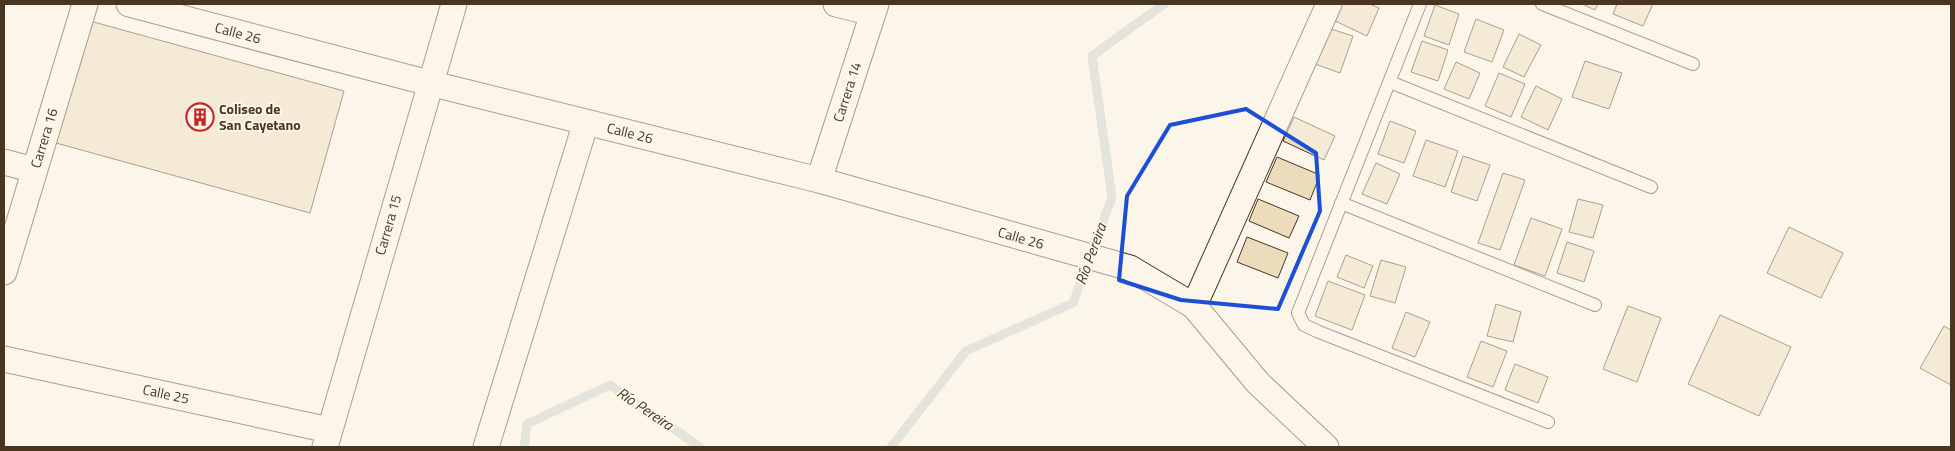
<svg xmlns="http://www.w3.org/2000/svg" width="1955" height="451" font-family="'Titillium Web',sans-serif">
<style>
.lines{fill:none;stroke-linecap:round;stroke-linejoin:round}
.stream{stroke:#c9cecd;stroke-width:9}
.building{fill:#ecdcbc;stroke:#4a3520}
.service-casing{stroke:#4a3520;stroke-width:14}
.minor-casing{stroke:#4a3520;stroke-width:27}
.service{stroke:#fbf6e9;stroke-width:12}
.minor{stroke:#fbf6e9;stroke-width:25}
.marked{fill:none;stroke:#1d4ed8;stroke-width:4;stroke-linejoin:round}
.labels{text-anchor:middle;stroke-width:4;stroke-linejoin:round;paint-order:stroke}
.street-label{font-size:14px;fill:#4a3520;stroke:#fbf6e9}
.poi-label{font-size:14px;font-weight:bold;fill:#4a3520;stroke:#fbf6e9;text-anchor:start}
.water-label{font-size:15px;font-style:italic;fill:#4a3520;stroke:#fbf6e9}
</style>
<rect width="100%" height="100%" fill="#fbf6e9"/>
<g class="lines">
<!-- stream -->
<path class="stream" d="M524 447 527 424 610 385 700 447
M891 447 966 351 1073 303 1112 197 1092 56 1164 4"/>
</g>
<!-- building -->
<path class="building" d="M1338 4H1370L1379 8 1367 36 1331 19Z
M1582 4H1598L1595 10Z
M1617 4H1653L1643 26 1613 14Z
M1435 5 1459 14 1449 45 1424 36Z
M1476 19 1504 30 1492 62 1464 52Z
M90 21 344 91 310 213 56 143Z
M1328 28 1353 36 1340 73 1315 64Z
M1519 34 1541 45 1524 77 1503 67Z
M1422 41 1448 50 1438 81 1411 72Z
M1585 61 1622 73 1609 109 1572 97Z
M1456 62 1480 73 1469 99 1444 89Z
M1499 73 1525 84 1511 117 1485 106Z
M1536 86 1562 99 1548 130 1521 117Z
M1294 117 1335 136 1324 160 1283 141Z
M1390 121 1416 131 1404 163 1378 154Z
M1426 140 1458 151 1445 187 1413 176Z
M1463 156 1490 165 1477 201 1451 192Z
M1277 157 1320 175 1310 200 1266 182Z
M1376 163 1400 174 1387 204 1362 194Z
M1503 173 1525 180 1500 250 1478 243Z
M1258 199 1299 216 1289 238 1249 221Z
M1578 199 1603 205 1593 238 1569 232Z
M1531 218 1562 229 1545 276 1514 265Z
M1789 227 1843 253 1821 298 1767 273Z
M1247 237 1288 253 1278 278 1237 262Z
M1567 242 1594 251 1584 282 1557 273Z
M1346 255 1373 266 1364 288 1337 277Z
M1381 260 1406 267 1395 303 1370 296Z
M1328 281 1365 295 1352 330 1315 316Z
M1496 304 1521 312 1513 342 1487 336Z
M1628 306 1661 318 1637 382 1603 369Z
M1406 312 1430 322 1415 357 1392 348Z
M1720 315 1791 347 1759 416 1688 384Z
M1944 326 1951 330V385L1920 368Z
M1481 341 1507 351 1493 387 1467 377Z
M1515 364 1548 377 1538 403 1505 390Z"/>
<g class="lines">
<!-- service casing -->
<g class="service-casing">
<path id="service" d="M1420 4 1298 313 1304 325 1319 332 1548 422
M1542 4 1693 64
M1390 82 1651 187
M1341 203 1595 305"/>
</g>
<!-- minor casing -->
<g class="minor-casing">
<path id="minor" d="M129 4 429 83 819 180 1130 268 1194 306 1258 383 1326 447
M836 4 873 13
M4 162 34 170
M819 180 876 4
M4 272 85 4
M1194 306 1329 4
M4 359 329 430
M325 447 454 4
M486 447 586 122"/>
</g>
<!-- service -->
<use href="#service" class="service"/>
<!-- minor -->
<use href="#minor" class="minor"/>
</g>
<!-- marked area -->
<path d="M0 0H1955V451H0ZM1246 109 1316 153 1320 211 1278 309 1181 300 1119 280 1127 196 1170 125Z" fill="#fbf6e9" fill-opacity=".55" fill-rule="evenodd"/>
<path class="marked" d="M1246 109 1316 153 1320 211 1278 309 1181 300 1119 280 1127 196 1170 125Z"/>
<!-- icons -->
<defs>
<g id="building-ring" transform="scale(1.4375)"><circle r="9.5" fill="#fbf6e9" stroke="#c62828" stroke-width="1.5"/><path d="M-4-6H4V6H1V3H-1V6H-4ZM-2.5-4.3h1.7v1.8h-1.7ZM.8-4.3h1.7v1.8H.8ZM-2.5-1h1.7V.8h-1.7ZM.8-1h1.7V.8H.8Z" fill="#c62828"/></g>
</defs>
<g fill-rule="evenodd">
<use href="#building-ring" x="200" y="117"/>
</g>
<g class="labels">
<!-- street labels -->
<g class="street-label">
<text transform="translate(238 33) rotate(15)" y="5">Calle 26</text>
<text transform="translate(847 92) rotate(-72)" y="5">Carrera 14</text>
<text transform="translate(630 133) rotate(14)" y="5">Calle 26</text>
<text transform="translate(44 138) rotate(-73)" y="5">Carrera 16</text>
<text transform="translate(388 225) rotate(-74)" y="5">Carrera 15</text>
<text transform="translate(1021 238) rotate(16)" y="5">Calle 26</text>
<text transform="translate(166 394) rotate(12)" y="5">Calle 25</text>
</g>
<!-- poi labels -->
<g class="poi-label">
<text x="219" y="114">Coliseo de<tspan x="219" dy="16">San Cayetano</tspan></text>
</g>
<!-- water labels -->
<g class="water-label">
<text transform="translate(1091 254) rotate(-70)" y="5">Río Pereira</text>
<text transform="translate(645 409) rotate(34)" y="5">Río Pereira</text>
</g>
</g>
<!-- border -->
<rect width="1955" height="451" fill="none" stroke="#4a3520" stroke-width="10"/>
</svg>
